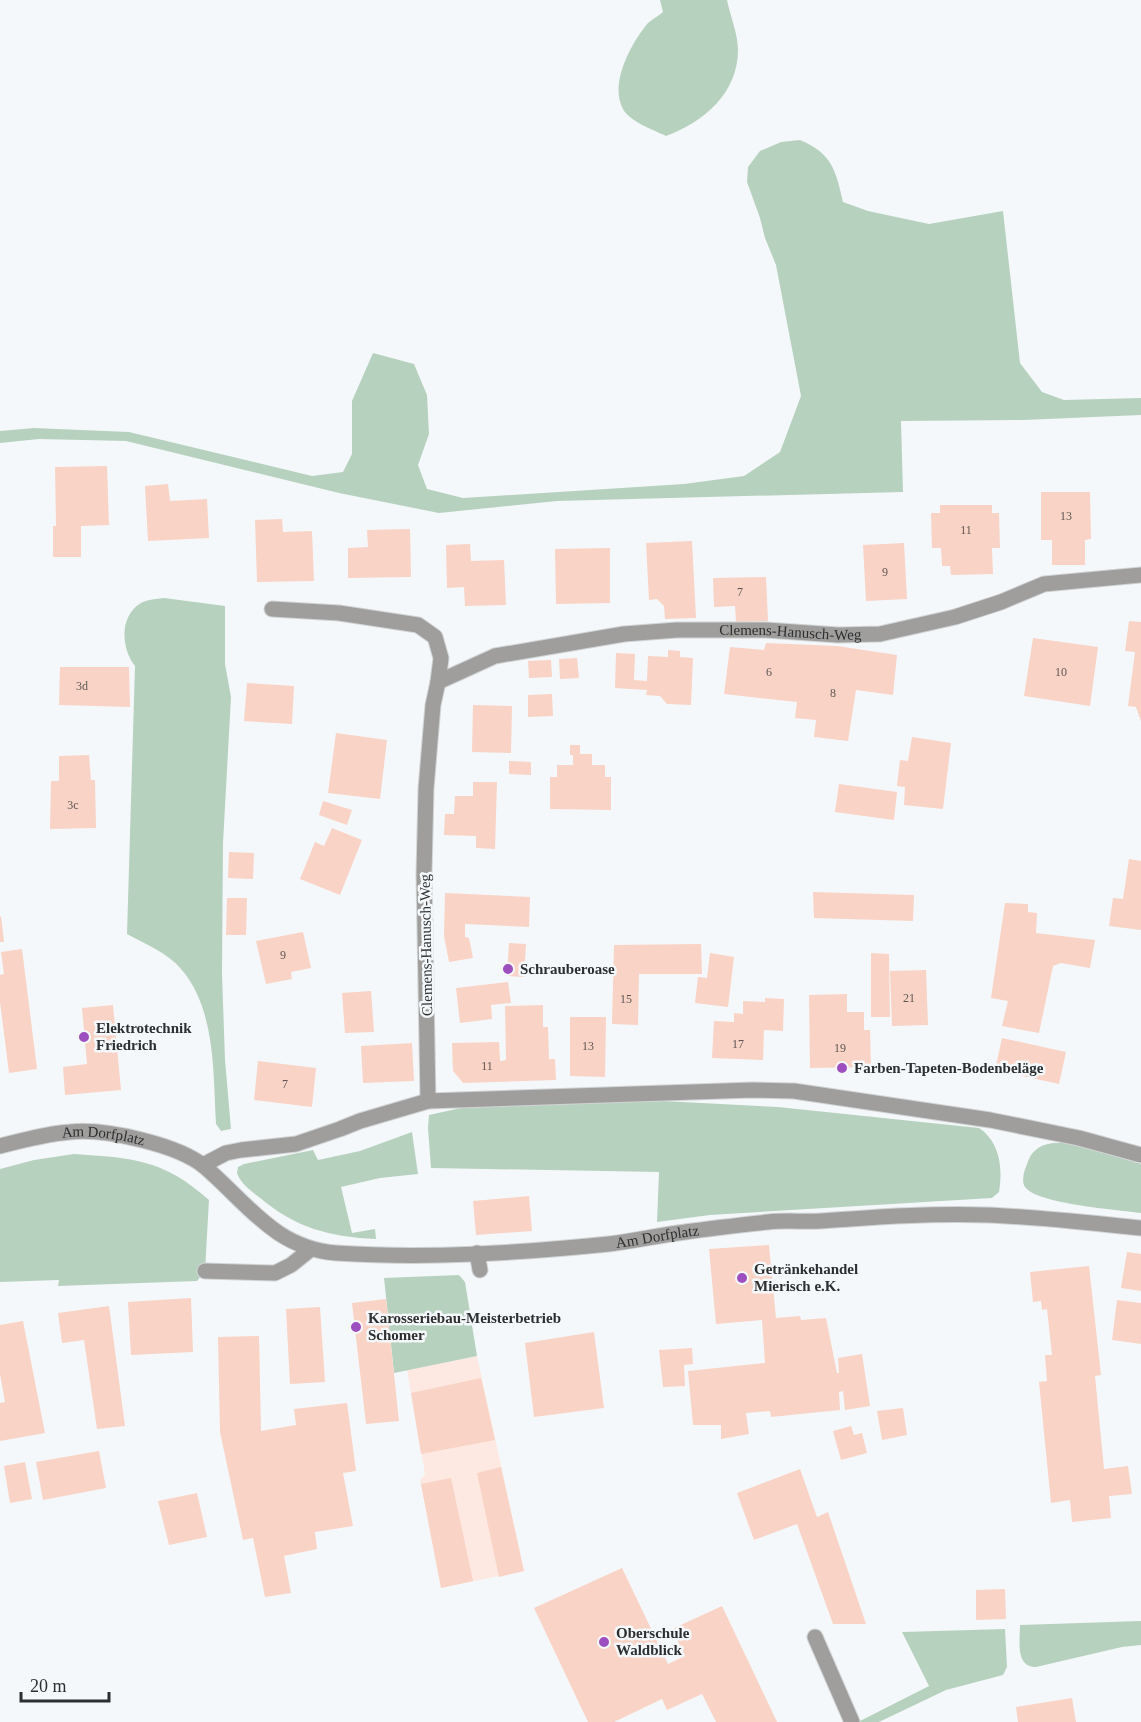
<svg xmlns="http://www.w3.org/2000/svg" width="1141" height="1722" font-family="'Times New Roman',serif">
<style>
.industrial{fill:#fde9e1}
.green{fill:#b7d1bf}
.building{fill:#f9d3c5}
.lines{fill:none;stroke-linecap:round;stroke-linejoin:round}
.service-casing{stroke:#d1d4d5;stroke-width:17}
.minor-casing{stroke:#d1d4d5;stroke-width:17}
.service{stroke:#9f9e9d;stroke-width:15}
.minor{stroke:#9f9e9d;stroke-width:15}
.poi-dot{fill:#9d4ebf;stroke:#f5f8fa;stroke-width:2}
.labels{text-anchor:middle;stroke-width:5;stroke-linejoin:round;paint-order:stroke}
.number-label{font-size:12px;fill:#605754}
.street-label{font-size:15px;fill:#2d2e2f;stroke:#f5f8fa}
.poi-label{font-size:15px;font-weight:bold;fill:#2d2e2f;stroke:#f5f8fa;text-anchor:start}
</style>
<rect width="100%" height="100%" fill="#f5f8fa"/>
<!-- industrial -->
<path class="industrial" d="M477 1356 524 1571 441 1588 421 1484 420 1480 425 1474 407 1370Z"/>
<!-- green -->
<path class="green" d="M660 0H727C730 15 738 34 738 50 738 93 704 122 666 136 654 130 630 122 623 109 609 84 631 43 648 23 652 19 659 16 663 12Z
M800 140C832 153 836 171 843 202L868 211 929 224 1003 211 1020 363 1042 392 1064 400 1141 398V415L1023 420 901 421 903 492 557 501 439 513 339 493 126 441 39 439 0 443V431L34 428 129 432 312 476 343 472 352 454V401L373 353 414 364 427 395 429 434 418 465 427 489 463 498 684 484 744 476 780 452 801 396 776 265 765 238 760 218 747 182 748 167 760 151 781 142Z
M164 598 225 606V664L231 697 223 843 222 973 225 1060 231 1129 221 1131 216 1124C213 1073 216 1009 181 969 168 953 145 944 127 934L135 666C121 648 119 616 141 603 148 599 157 599 164 598Z
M663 1101 778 1107 979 1128C1000 1142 1003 1168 999 1192L992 1198 710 1215 657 1222 659 1172 431 1168 428 1128 429 1115 470 1106Z
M412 1132 418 1174 380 1178 341 1187 352 1233 375 1229 376 1239C330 1237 295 1228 259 1197 250 1190 241 1184 237 1173L238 1167 244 1164 313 1150 318 1160 360 1151Z
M1053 1143H1070L1141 1164V1213C1119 1210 1037 1204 1025 1187 1021 1181 1024 1171 1027 1164 1031 1151 1039 1145 1053 1143Z
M74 1154C133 1158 163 1159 209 1200L205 1271 197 1281 58 1286 59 1280 0 1282V1169L34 1160Z
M459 1275 465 1282 477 1356 394 1373 384 1278Z
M1141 1621V1645L1122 1647 1036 1667C1015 1667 1020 1640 1020 1625Z
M1005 1629 1007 1667 1003 1675 946 1690 879 1722H858L929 1686 902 1632Z"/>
<!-- building -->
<path class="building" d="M107 466 109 525 81 526V557H53V526H56L55 467Z
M168 484 170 501 207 499 209 538 148 541 145 486Z
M1041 492H1090L1091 539 1085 540V565H1052V540H1041Z
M940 505H992V513H999L1000 548H992L993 574 951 575 950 566H942L941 548H932L931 513H940Z
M282 519 283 532 312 531 314 581 257 582 255 520Z
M410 529 411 577 348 578V548L368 547 367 530Z
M692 541 696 618 665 619 664 606 657 599 649 600 646 543Z
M904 543 907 599 866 601 863 545Z
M470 544 471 561 504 560 506 605 465 606 464 587 447 588 446 545Z
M610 548V603L556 604 555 549Z
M766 577 768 621 736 622 735 606 714 607 713 578Z
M1129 621 1141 622V721L1136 707 1128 706 1135 652 1125 651Z
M1033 638 1098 647 1090 706 1024 696Z
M766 643 837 646 897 655 893 695 856 690 848 741 814 737 816 720 795 718 797 702 724 694 730 647 764 650Z
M668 650 680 651V657L693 658 691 705 667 704 660 696 646 695 647 690 615 688 616 653 635 654 634 680 647 681 648 656 668 657Z
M577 658 579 678 560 679 559 659Z
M551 660 552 677 529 678 528 661Z
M60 667H129L130 707 59 705Z
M247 683 294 686 292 724 244 721Z
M552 694 553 716 528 717V695Z
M473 705 512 706 511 753 472 752Z
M336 733 387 740 380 799 328 793Z
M912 737 951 743 943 809 904 805 905 787 897 786 900 760 908 761Z
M570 745H580V754H592V765H605V777H611V810L550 809V777H557V765H573V755H570Z
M89 755 91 780H95L96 828 50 829 51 781H59V756Z
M509 761 531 762V775L509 774Z
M473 782H497L495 849 476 848V836L444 835 445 814H454L455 796H473Z
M839 784 897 792 894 820 835 812Z
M323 801 352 810 347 825 319 815Z
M332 828 362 840 340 895 300 879 315 842 324 846Z
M229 852 254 853 253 879 228 878Z
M1129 859 1141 861V930L1109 926 1113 898 1123 899Z
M813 892 914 895 913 921 814 918Z
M445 893 530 897 529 927 465 924V937L469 938 473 958 449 962 444 936Z
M227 898H247L246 935H226Z
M1005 903 1028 904V912L1037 913 1036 933 1095 940 1090 968 1061 963 1053 966 1039 1033 1002 1026 1008 1001 991 998Z
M1 916 4 942H0V917Z
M303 932 311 968 291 972 292 979 266 984 256 941Z
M509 943 526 944 524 977 507 976Z
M701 944 702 974H639L638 1025 612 1024 614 945Z
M22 949 37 1069 9 1073 0 1002V975L4 974 1 952Z
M710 953 734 957 728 1007 695 1003 698 977 707 978Z
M871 953 889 954 890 1017H871Z
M926 970 928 1025 892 1026 890 971Z
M508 982 511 1003 491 1005 492 1019 460 1023 456 988Z
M371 991 374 1032 345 1033 342 993Z
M847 994V1012H864V1030H870L871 1067 810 1068 809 995Z
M765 998 784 999 783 1031 764 1030 763 1060 712 1058 714 1021 734 1022V1013L743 1014V1001L765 1002Z
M113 1005 121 1090 65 1095 63 1067 87 1064 82 1008Z
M543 1005V1027H548L549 1059H555L556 1080 463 1083 453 1071 452 1043 499 1042 500 1061 506 1060 505 1006Z
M570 1017H606L605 1077 570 1076Z
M1002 1038 1066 1052 1059 1084 995 1070Z
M412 1043 414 1081 363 1083 361 1046Z
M258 1061 316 1068 312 1107 254 1100Z
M529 1196 532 1231 476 1235 473 1201Z
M769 1245 776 1318 800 1316 801 1320 826 1318 837 1373H839L838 1358 862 1354 870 1406 845 1410 843 1391 839 1392 840 1410 771 1417 770 1411 746 1413 749 1434 721 1439V1425H693L688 1371 765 1363 762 1320 716 1324 709 1249Z
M1127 1252 1141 1254V1291L1121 1288Z
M1089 1266 1101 1375 1095 1376 1104 1469 1128 1466 1132 1494 1109 1496 1111 1518 1072 1522 1070 1500 1051 1503 1039 1382 1047 1381 1045 1355H1052L1047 1309 1042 1310 1041 1301 1033 1302 1030 1272Z
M191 1298 193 1352 131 1355 128 1302Z
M386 1299 399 1421 366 1424 352 1303Z
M1117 1300 1141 1303V1344L1112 1340Z
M109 1306 125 1426 97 1429 84 1340 62 1343 58 1313Z
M320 1307 325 1382 290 1384 286 1309Z
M23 1321 45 1433 0 1441V1403L5 1402 0 1374V1325Z
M594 1332 604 1408 534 1417 525 1343Z
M259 1336 261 1431 296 1425 294 1409 347 1403 356 1471 343 1473 353 1526 315 1532 317 1549 284 1556 291 1593 265 1597 253 1538 243 1540 220 1432 218 1337Z
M692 1348 693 1364 684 1365 685 1386 663 1387 659 1350Z
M481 1378 495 1440 421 1454 411 1393Z
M903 1408 907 1435 882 1440 877 1411Z
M851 1426 854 1435 862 1433 867 1453 841 1460 833 1431Z
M99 1451 106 1488 43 1500 36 1462Z
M25 1462 32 1499 10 1503 4 1466Z
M501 1467 524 1571 499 1577 477 1473Z
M800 1469 817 1517 828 1512 866 1624H833L797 1524 754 1540 737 1493Z
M451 1478 473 1581 441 1588 421 1484Z
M197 1493 207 1537 169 1545 158 1501Z
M622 1568 668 1664 685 1656 672 1629 722 1606 777 1722H716L702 1694 667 1710 662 1699 614 1722H588L534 1608Z
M1005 1589 1006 1619 976 1620V1590Z
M1072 1698 1076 1722H1018L1016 1707Z"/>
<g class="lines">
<!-- service casing -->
<g class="service-casing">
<path id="service" d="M477 1253 480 1270
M205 1271 275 1273 291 1265 311 1249"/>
</g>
<!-- minor casing -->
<g class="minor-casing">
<g id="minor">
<path d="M272 609 339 613 418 625 435 637 441 658 438 682"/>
<path id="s1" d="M428 1101 424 874 426 789 433 705 438 682 495 656 624 634 677 630H766L838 635 880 634 955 617 1001 602 1044 584 1141 575"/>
<path id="s2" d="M0 1146C23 1140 46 1134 70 1132 105 1128 179 1145 205 1167 248 1204 275 1248 336 1253 427 1259 519 1253 609 1244 634 1241 660 1235 685 1232 713 1228 740 1225 768 1222 785 1220 803 1222 821 1221 876 1217 932 1213 987 1215 1039 1217 1090 1223 1141 1228"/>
<path d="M203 1165 226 1153 241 1150 296 1144 340 1129 360 1121 428 1101 752 1090 794 1091 990 1120 1079 1138 1141 1155"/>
<path d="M815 1637 852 1722"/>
</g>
</g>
<!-- service -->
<use href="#service" class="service"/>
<!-- minor -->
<use href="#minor" class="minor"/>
</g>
<!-- markers -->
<g class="poi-dot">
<circle cx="508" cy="969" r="6"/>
<circle cx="84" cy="1037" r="6"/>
<circle cx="842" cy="1068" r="6"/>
<circle cx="742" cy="1278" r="6"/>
<circle cx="356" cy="1327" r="6"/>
<circle cx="604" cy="1642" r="6"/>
</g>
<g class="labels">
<!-- number labels -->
<g class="number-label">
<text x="1066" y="520">13</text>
<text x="966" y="534">11</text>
<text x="885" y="576">9</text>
<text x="740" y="596">7</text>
<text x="769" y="676">6</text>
<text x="1061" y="676">10</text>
<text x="82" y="690">3d</text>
<text x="833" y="697">8</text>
<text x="73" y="809">3c</text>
<text x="283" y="959">9</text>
<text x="909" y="1002">21</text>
<text x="626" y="1003">15</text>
<text x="738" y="1048">17</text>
<text x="588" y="1050">13</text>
<text x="840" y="1052">19</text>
<text x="487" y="1070">11</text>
<text x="285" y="1088">7</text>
</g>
<!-- street labels -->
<g class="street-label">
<text dy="5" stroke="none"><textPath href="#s1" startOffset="780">Clemens-Hanusch-Weg</textPath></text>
<text transform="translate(426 945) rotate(-91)" y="5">Clemens-Hanusch-Weg</text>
<text dy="5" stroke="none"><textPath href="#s2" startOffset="105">Am Dorfplatz</textPath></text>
<text dy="5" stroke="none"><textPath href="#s2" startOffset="696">Am Dorfplatz</textPath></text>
</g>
<!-- poi labels -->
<g class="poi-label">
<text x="520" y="974">Schrauberoase</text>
<text x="96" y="1033">Elektrotechnik<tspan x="96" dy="17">Friedrich</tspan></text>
<text x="854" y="1073">Farben-Tapeten-Bodenbeläge</text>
<text x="754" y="1274">Getränkehandel<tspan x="754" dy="17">Mierisch e.K.</tspan></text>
<text x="368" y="1323">Karosseriebau-Meisterbetrieb<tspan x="368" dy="17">Schomer</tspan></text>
<text x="616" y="1638">Oberschule<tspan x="616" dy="17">Waldblick</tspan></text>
</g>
</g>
<!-- scale -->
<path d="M21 1692v9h88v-9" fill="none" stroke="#2d2e2f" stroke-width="3"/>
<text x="30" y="1692" font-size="18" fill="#2d2e2f" stroke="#f5f8fa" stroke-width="4.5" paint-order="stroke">20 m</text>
</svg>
